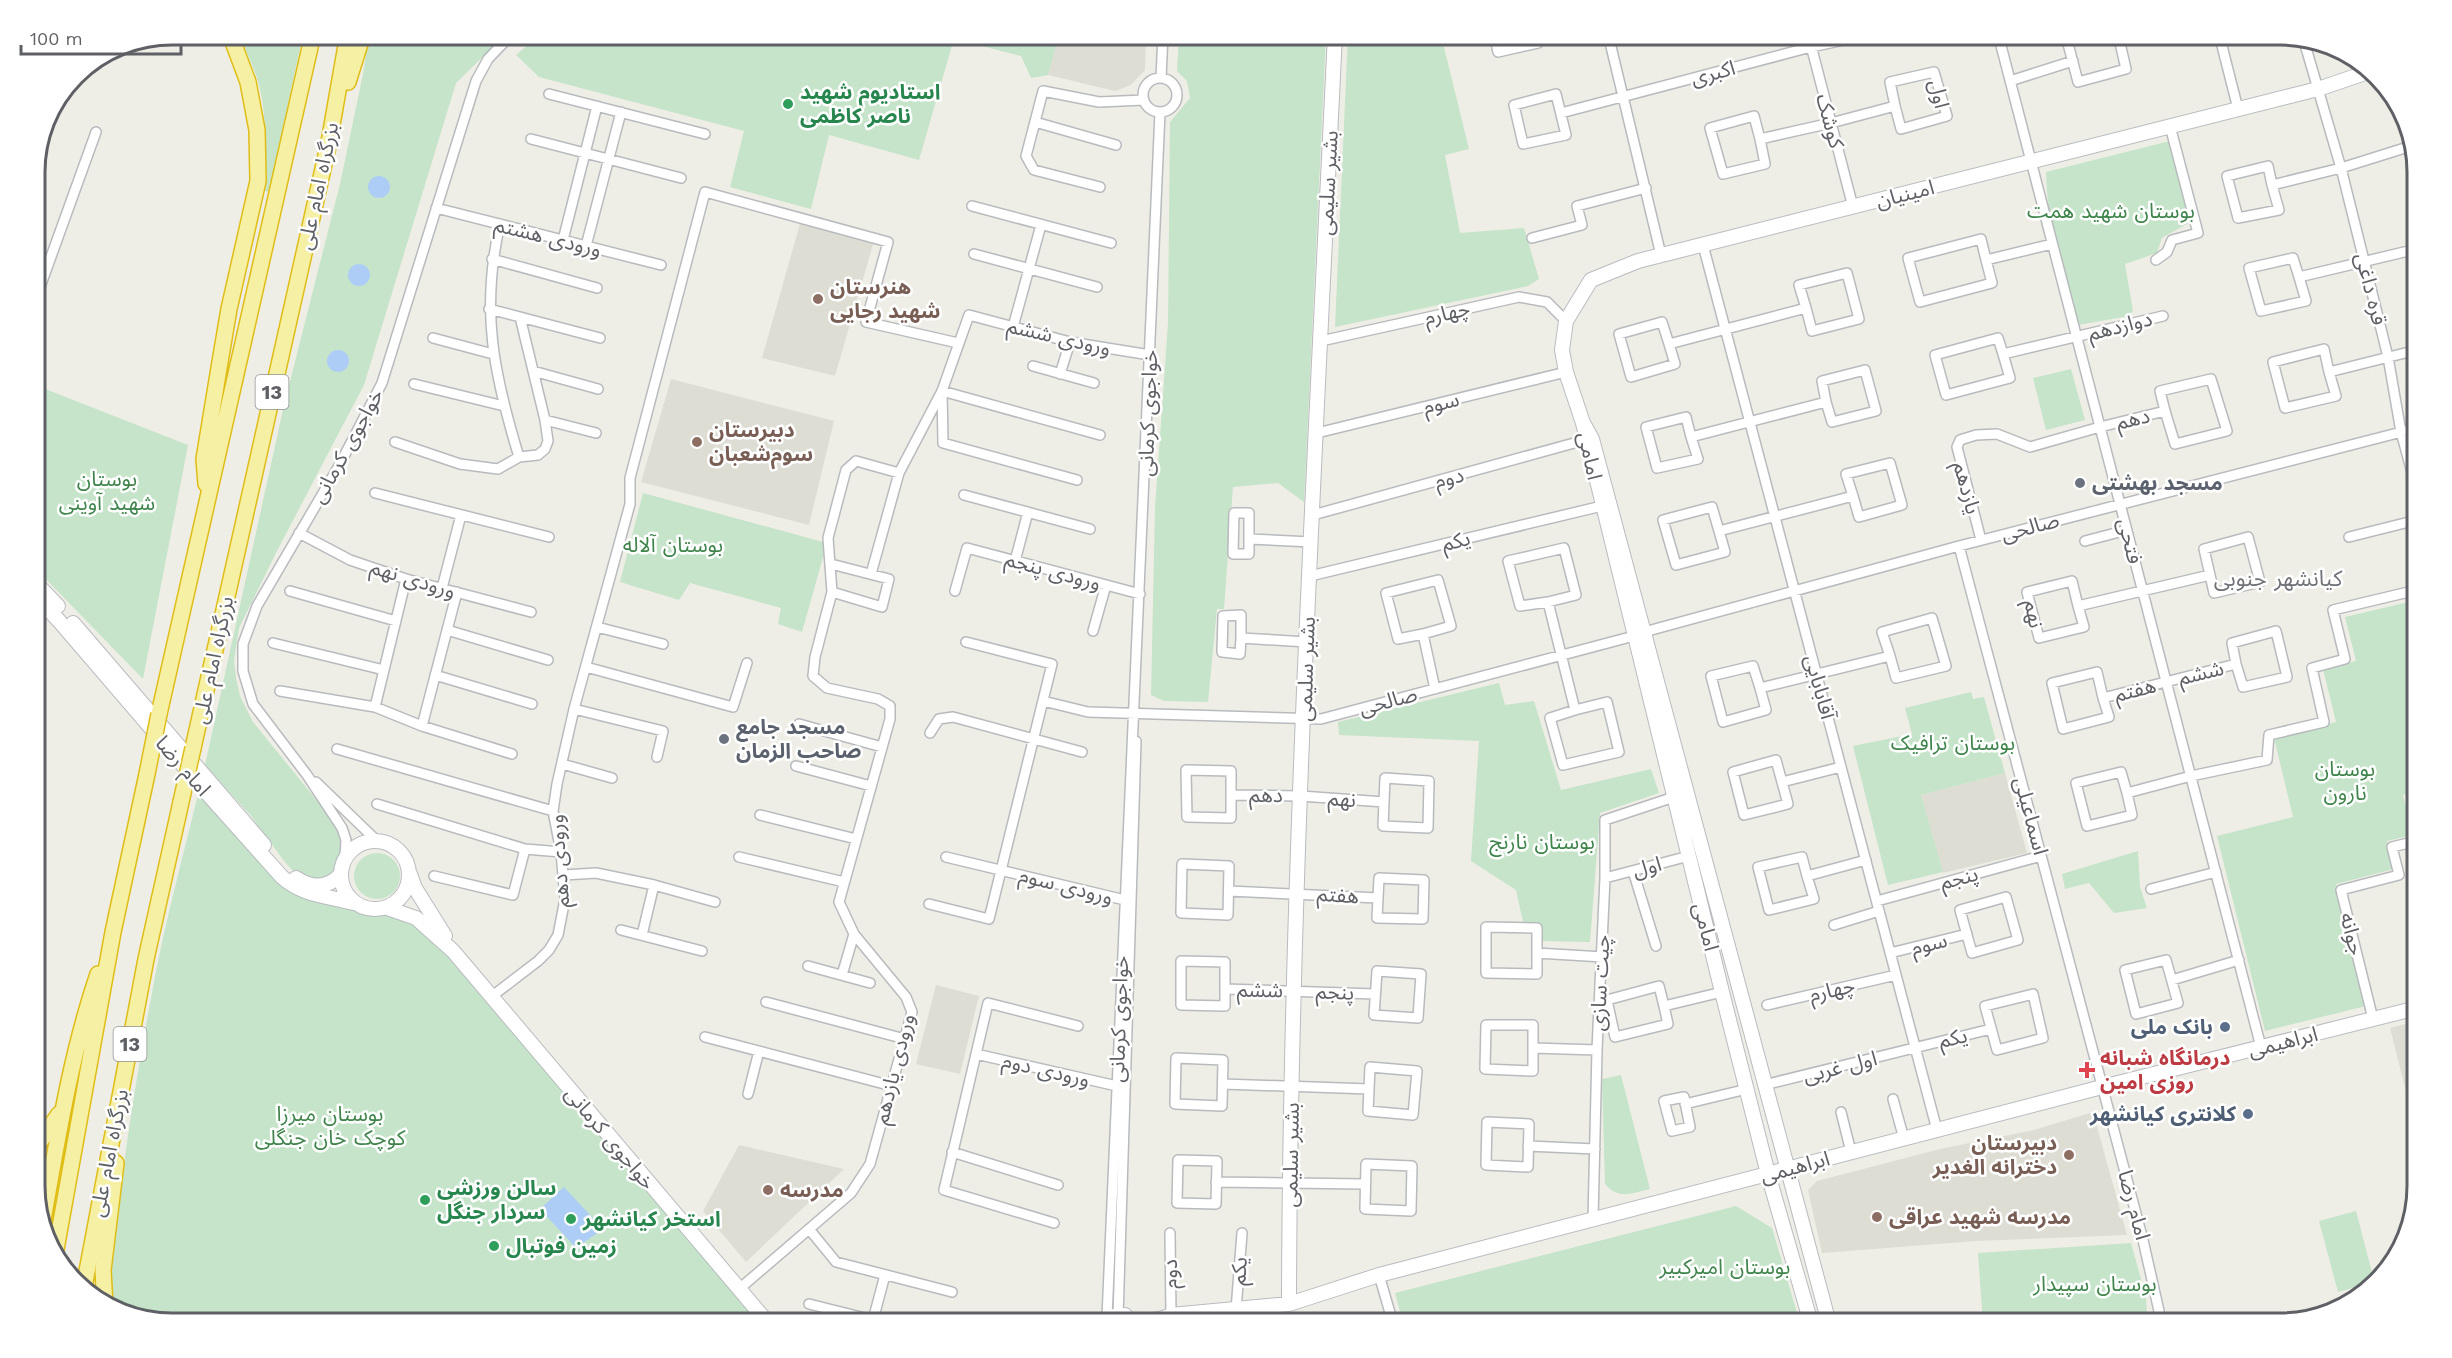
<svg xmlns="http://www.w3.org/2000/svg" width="2452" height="1358" font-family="'Work Sans','Noto Sans Arabic',sans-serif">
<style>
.education{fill:#deddd4}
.green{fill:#c5e4c9}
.water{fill:#adcdf7}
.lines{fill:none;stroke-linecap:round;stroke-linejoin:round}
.minor-casing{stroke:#b8babe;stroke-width:12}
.secondary-casing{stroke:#b9bbc0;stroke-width:16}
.trunk-casing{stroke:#e0bd15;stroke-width:18}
.minor{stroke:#fff;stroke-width:9}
.secondary{stroke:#fff;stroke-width:14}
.trunk{stroke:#f6f0a5;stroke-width:15}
.trunk-bridge-casing{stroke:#e0bd15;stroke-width:18;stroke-linecap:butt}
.trunk-bridge{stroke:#f6f0a5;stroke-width:15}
.leisure-dot{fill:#2e9e5b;stroke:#fff;stroke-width:2}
.education-dot{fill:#8d6e63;stroke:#fff;stroke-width:2}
.worship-dot{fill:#6b7280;stroke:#fff;stroke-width:2}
.service-dot{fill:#5c6f8a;stroke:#fff;stroke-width:2}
.health-dot{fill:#e0444e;stroke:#fff;stroke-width:2}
.labels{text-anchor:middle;stroke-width:5;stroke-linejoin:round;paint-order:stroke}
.shield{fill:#fff;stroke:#8e9093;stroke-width:1.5}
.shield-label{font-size:20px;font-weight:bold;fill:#5e6065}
.street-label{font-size:21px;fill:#5e6065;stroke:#fff}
.leisure-label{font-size:21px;font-weight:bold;fill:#27864d;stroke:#fff;text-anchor:start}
.park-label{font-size:21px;fill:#3e844b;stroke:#fff}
.education-label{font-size:21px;font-weight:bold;fill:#785e54;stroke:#fff;text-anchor:start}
.worship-label{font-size:21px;font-weight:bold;fill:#5b616d;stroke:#fff;text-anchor:start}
.service-label{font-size:21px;font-weight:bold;fill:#4e5e75;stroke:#fff;text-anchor:end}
.health-label{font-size:21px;font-weight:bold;fill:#be3a42;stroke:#fff;text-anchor:start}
.neighbourhood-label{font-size:22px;fill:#6f7277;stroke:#fff}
.rim{fill:none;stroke:#5e6065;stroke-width:3}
</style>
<rect width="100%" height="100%" fill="#efeee6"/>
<!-- education -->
<path class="education" d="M1059 35H1146L1145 70 1131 85 1115 91 1048 75Z
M801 220 874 241 835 376 762 358Z
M671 379 834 421 809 525 641 482Z
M2005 773 2027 853 1943 873 1921 795Z
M936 985 979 996 960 1074 916 1064Z
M2417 1021V1135L2390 1028Z
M2093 1112 2127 1235 1976 1241 1822 1253 1808 1190 1817 1181 1940 1149 2034 1130Z
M739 1145 844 1169 746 1262 703 1211Z"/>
<!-- green -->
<path class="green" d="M540 34H955V35L919 160 829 135 811 209 730 187 744 131 539 77 516 55Z
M968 34H1059V35L1048 75 1031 78 1021 56 966 42Z
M239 35H303L269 192 262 190C267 158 267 109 257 78 252 63 245 49 239 35Z
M369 35H505L456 83 364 385 278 549 239 628 234 661 236 678 240 696 253 722 332 819C344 837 343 857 332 876L318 881 295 873 284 861 251 816 205 765 284 405 340 184 363 74Z
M1179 35H1326L1304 502 1278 483 1233 487 1224 609H1217L1208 702 1164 701 1151 695 1155 508 1168 323 1170 122 1190 98 1187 81 1177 71Z
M1348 35H1441L1469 149 1445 155 1460 233 1524 228 1539 279 1528 286 1335 327Z
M2170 141 2192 221 2162 238 2157 253 2125 264 2133 311 2129 316 2078 325C2062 276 2047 224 2046 172Z
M2071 369 2085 420 2046 430 2033 378Z
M35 385 188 445 143 679 35 568Z
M643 493 827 543 802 632 778 624 781 608 690 583 679 600 620 582Z
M2417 600V748L2409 751 2417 791 2403 795 2413 835 2387 841 2394 869 2336 884 2366 1006 2265 1031 2217 836 2293 817 2274 738 2336 722 2323 669 2356 661 2345 617Z
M1499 683 1505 705 1534 701 1561 790 1651 769 1659 793 1600 813 1590 942 1540 941V925L1523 922 1516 890 1471 861 1479 741 1339 735 1338 722Z
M1971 692 1973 699 1984 697 2005 773 1921 795 1943 872 1888 885 1853 746 1912 734 1905 708Z
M199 790 277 875 364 914 386 915 411 920 432 939 763 1323H172L110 1307 107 1289C120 1190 133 1092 152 993 164 925 183 857 199 790Z
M2138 851 2140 887 2147 908 2114 913 2089 883 2065 889 2062 874Z
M354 876a23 23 0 1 1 46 0a23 23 0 1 1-46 0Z
M1621 1075 1650 1189C1632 1193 1618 1200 1605 1184L1602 1079Z
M56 1128 41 1213 35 1195V1156Z
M1736 1206 1772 1228 1800 1323H1403L1395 1293Z
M2356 1211 2374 1280 2371 1283 2338 1292 2319 1221Z
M2131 1243 2146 1297 2147 1315 2140 1323H1983L1978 1253Z"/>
<!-- water -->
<path class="water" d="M368 187a11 11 0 1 1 22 0a11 11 0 1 1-22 0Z
M348 275a11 11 0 1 1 22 0a11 11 0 1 1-22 0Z
M327 361a11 11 0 1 1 22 0a11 11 0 1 1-22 0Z
M564 1187 603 1229 576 1248 540 1209Z"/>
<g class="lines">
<!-- minor casing -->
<g class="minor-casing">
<path id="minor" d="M1494 34 1498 52 1538 43 1536 34
M1608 34 1661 255
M1808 34 1853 207
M1998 34 2261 1047
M2070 34 2066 36 2078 82 2126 69 2118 34
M2219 34 2238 109
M2193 35 2195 34
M2304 41 2341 168 2388 357 2401 432 2417 491
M1143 95a17 17 0 1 1 34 0a17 17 0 1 1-34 0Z
M1161 78 1163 34
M2010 81 2073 61
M549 94 705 134
M1556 94 1566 135 1523 144 1514 105Z
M1561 113 1811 47 1873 34
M1035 122 1116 145
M531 139 681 178
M1760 139 1754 116 1710 128 1723 174 1765 164 1760 139 1831 123 1895 106 1901 129 1947 116 1934 72 1890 82 1895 106
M2272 185 2268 166 2227 176 2238 218 2279 210 2272 185 2341 168 2408 147
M1100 187 1034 170 1026 156 1043 91 1099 102 1144 100
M972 206 1111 243
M436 208 661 265
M500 224C480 310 494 375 519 457
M1532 238 1582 225 1577 206 1646 188
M563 240 597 106
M1703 245 1937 1130
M586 246 621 112
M974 254 1097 287
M492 259 597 288
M1986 260 1981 239 1908 258 1920 302 1992 283 1986 260 2052 244
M2156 260 2167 252 2172 240 2198 233 2170 126
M2299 277 2293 258 2249 268 2261 311 2306 301 2299 277 2417 249
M35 301 96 132
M520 317 600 338
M1013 327 1041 225
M433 338 493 354
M1321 341 1519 297 1547 302 1566 321
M1669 344 1662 322 1619 334 1631 377 1675 364 1669 344 1806 308 1812 331 1859 319 1847 273 1799 285 1806 308
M2003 354 1998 338 1935 355 1946 395 2010 378 2003 354 2163 316
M1033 366 1094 383
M533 371 598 389
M2329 372 2324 349 2273 362 2285 408 2336 396 2329 372 2417 350
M1060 374 1070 342
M414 384 504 406
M545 420 596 433
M1317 433 1566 372
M1691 437 1686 417 1646 427 1657 468 1698 459 1691 437 1826 402 1832 422 1876 411 1865 370 1822 381 1826 402
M395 442 460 464 498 469 519 457 538 455 545 449 548 441 545 420 520 317 489 309
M1077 480 943 443 942 391 1100 435
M375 493 549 537
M964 495 1090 529
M1313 515 1585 440
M1719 531 1712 507 1663 520 1676 565 1725 552 1719 531 1853 496 1859 517 1902 505 1890 463 1846 474 1853 496
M299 533 350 560 406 579 531 612
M2349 537 2417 520
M1249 539V513H1234L1233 554H1249V539L1311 542
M1981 540 1957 447 1960 440 1976 435 1997 434 2030 447 2100 427 2165 411 2175 444 2227 431 2211 379 2160 391 2165 411
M2085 541 2127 530
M1959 546 2143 1240 2159 1311 2158 1323
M1015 561 1028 512
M831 564 889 579 882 607 832 592 828 538 846 470 856 461 899 473
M871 574 899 473 942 391 969 315 1070 342 1150 355
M1310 576 1602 506
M442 588 461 515
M290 591 396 621
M955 591 967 548 1140 594
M1548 602 1520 606 1508 561 1564 548 1576 595 1548 602 1575 710 1607 702 1619 752 1563 765 1550 718 1575 710
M2078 606 2072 581 2027 592 2039 638 2084 627 2078 606 2210 575 2214 593 2260 582 2248 537 2204 549 2210 575
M597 627 663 644
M447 630 548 660
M1093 631 1106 585
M1644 632 1959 546 2417 428
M1423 634 1451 626 1438 580 1386 593 1398 639 1423 634 1435 689
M1241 638V615L1223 616 1222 652 1240 654 1241 638 1307 642
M273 643 384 670
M586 667 733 707 747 663
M435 675 532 704
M1760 688 1753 666 1711 676 1723 722 1766 710 1760 688 1890 656 1896 678 1946 666 1932 618 1882 632 1890 656
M280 691 375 707 422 726 457 592
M2103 698 2097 672 2052 683 2063 729 2109 717 2103 698 2236 664 2243 687 2287 677 2276 631 2232 643 2236 664
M1043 701 1088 712 1321 719 1634 636
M375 707 406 579
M574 709 663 731 657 757
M799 724 882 747
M422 726 512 754
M930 733 939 719 953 717 1082 752
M337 749 553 811
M562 764 612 778
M796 766 871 786
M1186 770 1231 771V818L1187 817Z
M1385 778 1429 781 1428 828 1383 826Z
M316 782 377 841
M1782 782 1776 760 1733 772 1744 815 1788 804 1782 782 1841 767
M2127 793 2121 772 2076 783 2087 826 2132 815 2127 793 2191 776 2267 760 2269 735 2324 722 2312 668 2345 659 2333 610 2417 590
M1231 795 1301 796 1384 802
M377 804 525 849 561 852
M760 815 856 839
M345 857 346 840 342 828 307 775 253 704 243 671V644L257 606 340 464 382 383 476 81 488 59 512 34
M739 857 844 882
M946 857 1129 901
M1182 864 1229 866 1228 915 1181 913Z
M1633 871 1656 946
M564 875 596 873 654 885 715 902
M434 876 513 895 525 849
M1807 876 1802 857 1758 867 1769 910 1814 899 1807 876 1866 860
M1379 878 1424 880 1423 919 1377 918Z
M1605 878 1689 856
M2151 889 2216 872
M1229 891 1378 898
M2417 894 2413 895 2417 915
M2006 897 2018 940 1972 953 1960 910Z
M1877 901 2041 856
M929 904 989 919 1052 664 966 642
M1834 925 1879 911
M1486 927 1537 928V974L1486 973Z
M621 930 702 951
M642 935 654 885
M1537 953 1603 957
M1890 953 1967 934
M2166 960 2178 1003 2136 1014 2125 970Z
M1181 961 1225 962V1006L1181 1005Z
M808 966 870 983
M1377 971 1421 974 1418 1018 1374 1015Z
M842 975 854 934
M2172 980 2239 960
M1225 989 1375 994
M2033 994 2043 1038 1997 1050 1985 1006Z
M491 997 538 961 549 950 558 935 565 899 561 852 553 811 557 784 574 709 630 504V478L705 192 888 242 866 322 958 343
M766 1002 905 1039
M1767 1005 1896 975
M1664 1006 1659 986 1607 1000 1615 1037 1668 1024 1664 1006 1722 992
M2373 1019 2341 890 2399 875 2392 847 2417 841
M1486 1025H1533V1071L1485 1069Z
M705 1037 892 1086
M1533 1048 1597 1050
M976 1054 1117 1086
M1176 1058 1223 1060 1222 1106 1175 1104Z
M1370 1067 1417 1071 1413 1115 1368 1111Z
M1223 1084 1369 1089
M1764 1085 1991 1029
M748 1094 759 1051
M1684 1097 1690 1127 1672 1131 1664 1101Z
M1893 1099 1904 1139
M1685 1104 1747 1089
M1841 1112 1851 1152
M1487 1122 1529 1124 1528 1167 1486 1165Z
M1528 1146 1595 1149
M952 1152 1058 1185
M1178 1160 1217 1161 1216 1204 1177 1203Z
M1366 1164 1412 1166 1411 1211 1365 1209Z
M1216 1182 1365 1184
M1593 1219 1597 1050 1605 878V820L1674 797
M1054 1223 944 1190 988 1003 1078 1026
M809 1229 836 1262 952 1292
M1170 1233 1171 1315
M1379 1275 1393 1323
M738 1290 851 1193 870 1164 912 1012 906 997 854 934 839 902 890 719V706L878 699 827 688 813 676 815 657 832 592
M809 1304 873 1320 885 1275
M1273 1305 1275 1323
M1236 1310 1242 1233
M1216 1312 1217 1323
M1107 1317 1160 112
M1118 1317 1136 741"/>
</g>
<!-- secondary casing -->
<g class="secondary-casing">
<path id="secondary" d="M1583 423 1566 372 1562 350 1566 321 1591 280 1638 261 2318 89 2368 72
M35 582 58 606
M35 595 60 622 206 792 282 877C303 896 328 896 354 903
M73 623 264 845
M341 875a34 34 0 1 1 68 0a34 34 0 1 1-68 0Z
M410 874 415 888 445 936
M296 878C311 888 327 889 340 875
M387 908 416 918 453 951 768 1323
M1289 1304C1290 880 1315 457 1335 34
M1118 1317C1135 1321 1154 1323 1171 1315L1289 1304 1379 1275 2102 1087 2417 1008
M1107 1323V1317L1125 1315
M1811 1323 1768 1174 1722 992 1583 423 1592 439 1829 1323"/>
</g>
<!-- trunk casing -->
<g class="trunk-casing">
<path id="trunk" d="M348 82 363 34
M206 484 204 459 221 356 229 309 258 181 257 130 248 82 230 34
M159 714 313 34
M193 748 329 142 348 34
M35 1149 59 1114
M43 1220C58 1137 71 1053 98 974
M55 1255 113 932 147 774
M84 1287 146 959 181 802
M105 1306 103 1270 116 1163"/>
</g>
<!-- minor -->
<use href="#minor" class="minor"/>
<!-- secondary -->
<use href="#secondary" class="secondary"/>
<!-- trunk -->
<use href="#trunk" class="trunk"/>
<!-- trunk-bridge casing -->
<g class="trunk-bridge-casing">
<path id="trunk-bridge" d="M147 774 159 714
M181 802 193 748"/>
</g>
<!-- trunk-bridge -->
<use href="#trunk-bridge" class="trunk-bridge"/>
</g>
<!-- markers -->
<g class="leisure-dot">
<circle cx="788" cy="104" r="6"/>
<circle cx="425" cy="1200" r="6"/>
<circle cx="571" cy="1219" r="6"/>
<circle cx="494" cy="1246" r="6"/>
</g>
<g class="education-dot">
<circle cx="818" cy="299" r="6"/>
<circle cx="697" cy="442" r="6"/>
<circle cx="2069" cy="1155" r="6"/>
<circle cx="768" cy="1190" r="6"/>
<circle cx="1877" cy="1217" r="6"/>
</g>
<g class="worship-dot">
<circle cx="2080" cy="483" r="6"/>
<circle cx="724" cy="739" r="6"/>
</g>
<g class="service-dot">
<circle cx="2225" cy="1027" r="6"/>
<circle cx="2248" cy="1114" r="6"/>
</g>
<path class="health-dot" d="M2084 1061h6v6h6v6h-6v6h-6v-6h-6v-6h6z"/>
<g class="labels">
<!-- shield labels -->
<g class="shield">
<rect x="255.5" y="375" width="33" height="34" rx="4.5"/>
<rect x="113.5" y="1027" width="33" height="34" rx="4.5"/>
</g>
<g class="shield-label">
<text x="272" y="399">13</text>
<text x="130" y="1051">13</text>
</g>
<!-- street labels -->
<g class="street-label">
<text transform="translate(1713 73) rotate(-15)" y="7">اکبری</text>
<text transform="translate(1939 94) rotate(77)" y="7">اول</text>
<text transform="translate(1830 121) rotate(75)" y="7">کوشک</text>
<text transform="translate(1328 183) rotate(-87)" y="7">بشیر سلیمی</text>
<text transform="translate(318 186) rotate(-78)" y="7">بزرگراه امام علی</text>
<text transform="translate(1905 194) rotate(-14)" y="7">امینیان</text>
<text transform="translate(548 237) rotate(14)" y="7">ورودی هشتم</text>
<text transform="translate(2371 289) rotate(76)" y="7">قره داغی</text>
<text transform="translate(1447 313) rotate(-13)" y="7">چهارم</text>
<text transform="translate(2120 326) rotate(-14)" y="7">دوازدهم</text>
<text transform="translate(1059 337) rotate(13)" y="7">ورودی ششم</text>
<text transform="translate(1441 403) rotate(-14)" y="7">سوم</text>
<text transform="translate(1148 413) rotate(-88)" y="7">خواجوی کرمانی</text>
<text transform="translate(2133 419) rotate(-13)" y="7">دهم</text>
<text transform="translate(347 446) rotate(-61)" y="7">خواجوی کرمانی</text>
<text transform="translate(1590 456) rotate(78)" y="7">امامی</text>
<text transform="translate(1449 478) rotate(-15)" y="7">دوم</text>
<text transform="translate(1967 488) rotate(75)" y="7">یازدهم</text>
<text transform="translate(2030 527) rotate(-15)" y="7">صالحی</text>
<text transform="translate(1456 541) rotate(-14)" y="7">یکم</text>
<text transform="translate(2130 541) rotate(76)" y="7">فتحی</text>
<text transform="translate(1053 571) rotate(15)" y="7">ورودی پنجم</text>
<text transform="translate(413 579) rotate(17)" y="7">ورودی نهم</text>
<text transform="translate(2034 614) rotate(79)" y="7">نهم</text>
<text transform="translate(213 660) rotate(-78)" y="7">بزرگراه امام علی</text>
<text transform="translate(1306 669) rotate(-88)" y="7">بشیر سلیمی</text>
<text transform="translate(2201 673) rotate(-14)" y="7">ششم</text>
<text transform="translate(1820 687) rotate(75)" y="7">آقابابایی</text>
<text transform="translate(2135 690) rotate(-14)" y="7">هفتم</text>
<text transform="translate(1388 701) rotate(-15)" y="7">صالحی</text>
<text transform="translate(183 766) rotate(49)" y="7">امام رضا</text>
<text transform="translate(1266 795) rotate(1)" y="7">دهم</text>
<text transform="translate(1342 799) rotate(5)" y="7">نهم</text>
<text transform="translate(2031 816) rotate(75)" y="7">اسماعیلی</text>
<text transform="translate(559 861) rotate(-94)" y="7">ورودی دهم</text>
<text transform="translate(1647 867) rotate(-15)" y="7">اول</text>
<text transform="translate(1959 878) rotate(-15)" y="7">پنجم</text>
<text transform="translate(1066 886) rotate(14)" y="7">ورودی سوم</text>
<text transform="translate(1338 895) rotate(4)" y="7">هفتم</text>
<text transform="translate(1706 927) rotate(76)" y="7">امامی</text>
<text transform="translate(2352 934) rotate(76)" y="7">جوانه</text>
<text transform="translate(1929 944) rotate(-14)" y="7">سوم</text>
<text transform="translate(1600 983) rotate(-87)" y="7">چیت سازی</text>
<text transform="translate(1260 990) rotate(1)" y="7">ششم</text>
<text transform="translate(1832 990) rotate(-13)" y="7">چهارم</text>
<text transform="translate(1335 992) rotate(2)" y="7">پنجم</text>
<text transform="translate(1119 1019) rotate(-88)" y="7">خواجوی کرمانی</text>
<text transform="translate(1953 1038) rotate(-13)" y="7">یکم</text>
<text transform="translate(2283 1042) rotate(-14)" y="7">ابراهیمی</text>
<text transform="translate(1840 1067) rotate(-14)" y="7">اول غربی</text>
<text transform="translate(894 1069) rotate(-76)" y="7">ورودی یازدهم</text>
<text transform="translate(1046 1070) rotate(13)" y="7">ورودی دوم</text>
<text transform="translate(610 1138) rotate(50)" y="7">خواجوی کرمانی</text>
<text transform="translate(109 1153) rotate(-79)" y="7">بزرگراه امام علی</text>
<text transform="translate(1291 1155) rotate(-89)" y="7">بشیر سلیمی</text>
<text transform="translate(1795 1167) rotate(-15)" y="7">ابراهیمی</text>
<text transform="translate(2134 1205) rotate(75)" y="7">امام رضا</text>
<text transform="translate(1239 1271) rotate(-86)" y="7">یکم</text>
<text transform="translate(1170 1274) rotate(-91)" y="7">دوم</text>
</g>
<!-- leisure labels -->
<g class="leisure-label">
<text x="800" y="99">استادیوم شهید<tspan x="800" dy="24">ناصر کاظمی</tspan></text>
<text x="437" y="1195">سالن ورزشی<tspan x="437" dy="24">سردار جنگل</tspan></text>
<text x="583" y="1226">استخر کیانشهر</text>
<text x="506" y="1253">زمین فوتبال</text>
</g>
<!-- park labels -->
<g class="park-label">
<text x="2111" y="218">بوستان شهید همت</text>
<text x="107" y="486">بوستان<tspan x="107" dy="24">شهید آوینی</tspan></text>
<text x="673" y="552">بوستان آلاله</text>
<text x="1953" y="750">بوستان ترافیک</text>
<text x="2345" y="776">بوستان<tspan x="2345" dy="24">نارون</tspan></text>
<text x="1542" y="849">بوستان نارنج</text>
<text x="330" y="1121">بوستان میرزا<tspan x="330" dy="24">کوچک خان جنگلی</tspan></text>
<text x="1725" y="1274">بوستان امیرکبیر</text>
<text x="2095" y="1291">بوستان سپیدار</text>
</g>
<!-- education labels -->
<g class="education-label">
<text x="830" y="294">هنرستان<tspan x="830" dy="24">شهید رجایی</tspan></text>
<text x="709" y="437">دبیرستان<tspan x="709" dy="24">سوم‌شعبان</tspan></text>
<text x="2057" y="1150" text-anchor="end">دبیرستان<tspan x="2057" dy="24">دخترانه الغدیر</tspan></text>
<text x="780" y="1197">مدرسه</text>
<text x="1889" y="1224">مدرسه شهید عراقی</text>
</g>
<!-- worship labels -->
<g class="worship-label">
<text x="2092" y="490">مسجد بهشتی</text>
<text x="736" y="734">مسجد جامع<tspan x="736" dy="24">صاحب الزمان</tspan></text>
</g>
<!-- service labels -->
<g class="service-label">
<text x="2213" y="1034">بانک ملی</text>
<text x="2236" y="1121">کلانتری کیانشهر</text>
</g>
<!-- health labels -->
<g class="health-label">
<text x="2100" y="1065">درمانگاه شبانه<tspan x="2100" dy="24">روزی امین</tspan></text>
</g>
<!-- neighbourhood labels -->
<g class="neighbourhood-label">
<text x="2278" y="586">کیانشهر جنوبی</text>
</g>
</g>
<!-- crop -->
<path d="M0 0H2452V1358H0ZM172 45H2280A127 127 0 0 1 2407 172V1186A127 127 0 0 1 2280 1313H172A127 127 0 0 1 45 1186V172A127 127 0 0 1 172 45Z" fill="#fff" fill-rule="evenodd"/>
<path class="rim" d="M172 45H2280A127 127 0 0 1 2407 172V1186A127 127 0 0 1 2280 1313H172A127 127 0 0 1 45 1186V172A127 127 0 0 1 172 45Z"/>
<!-- scale -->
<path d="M21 45v9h160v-9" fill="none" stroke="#5e6065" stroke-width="3"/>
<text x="30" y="45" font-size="18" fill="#5e6065" stroke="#ffffff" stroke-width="4.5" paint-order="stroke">100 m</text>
</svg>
